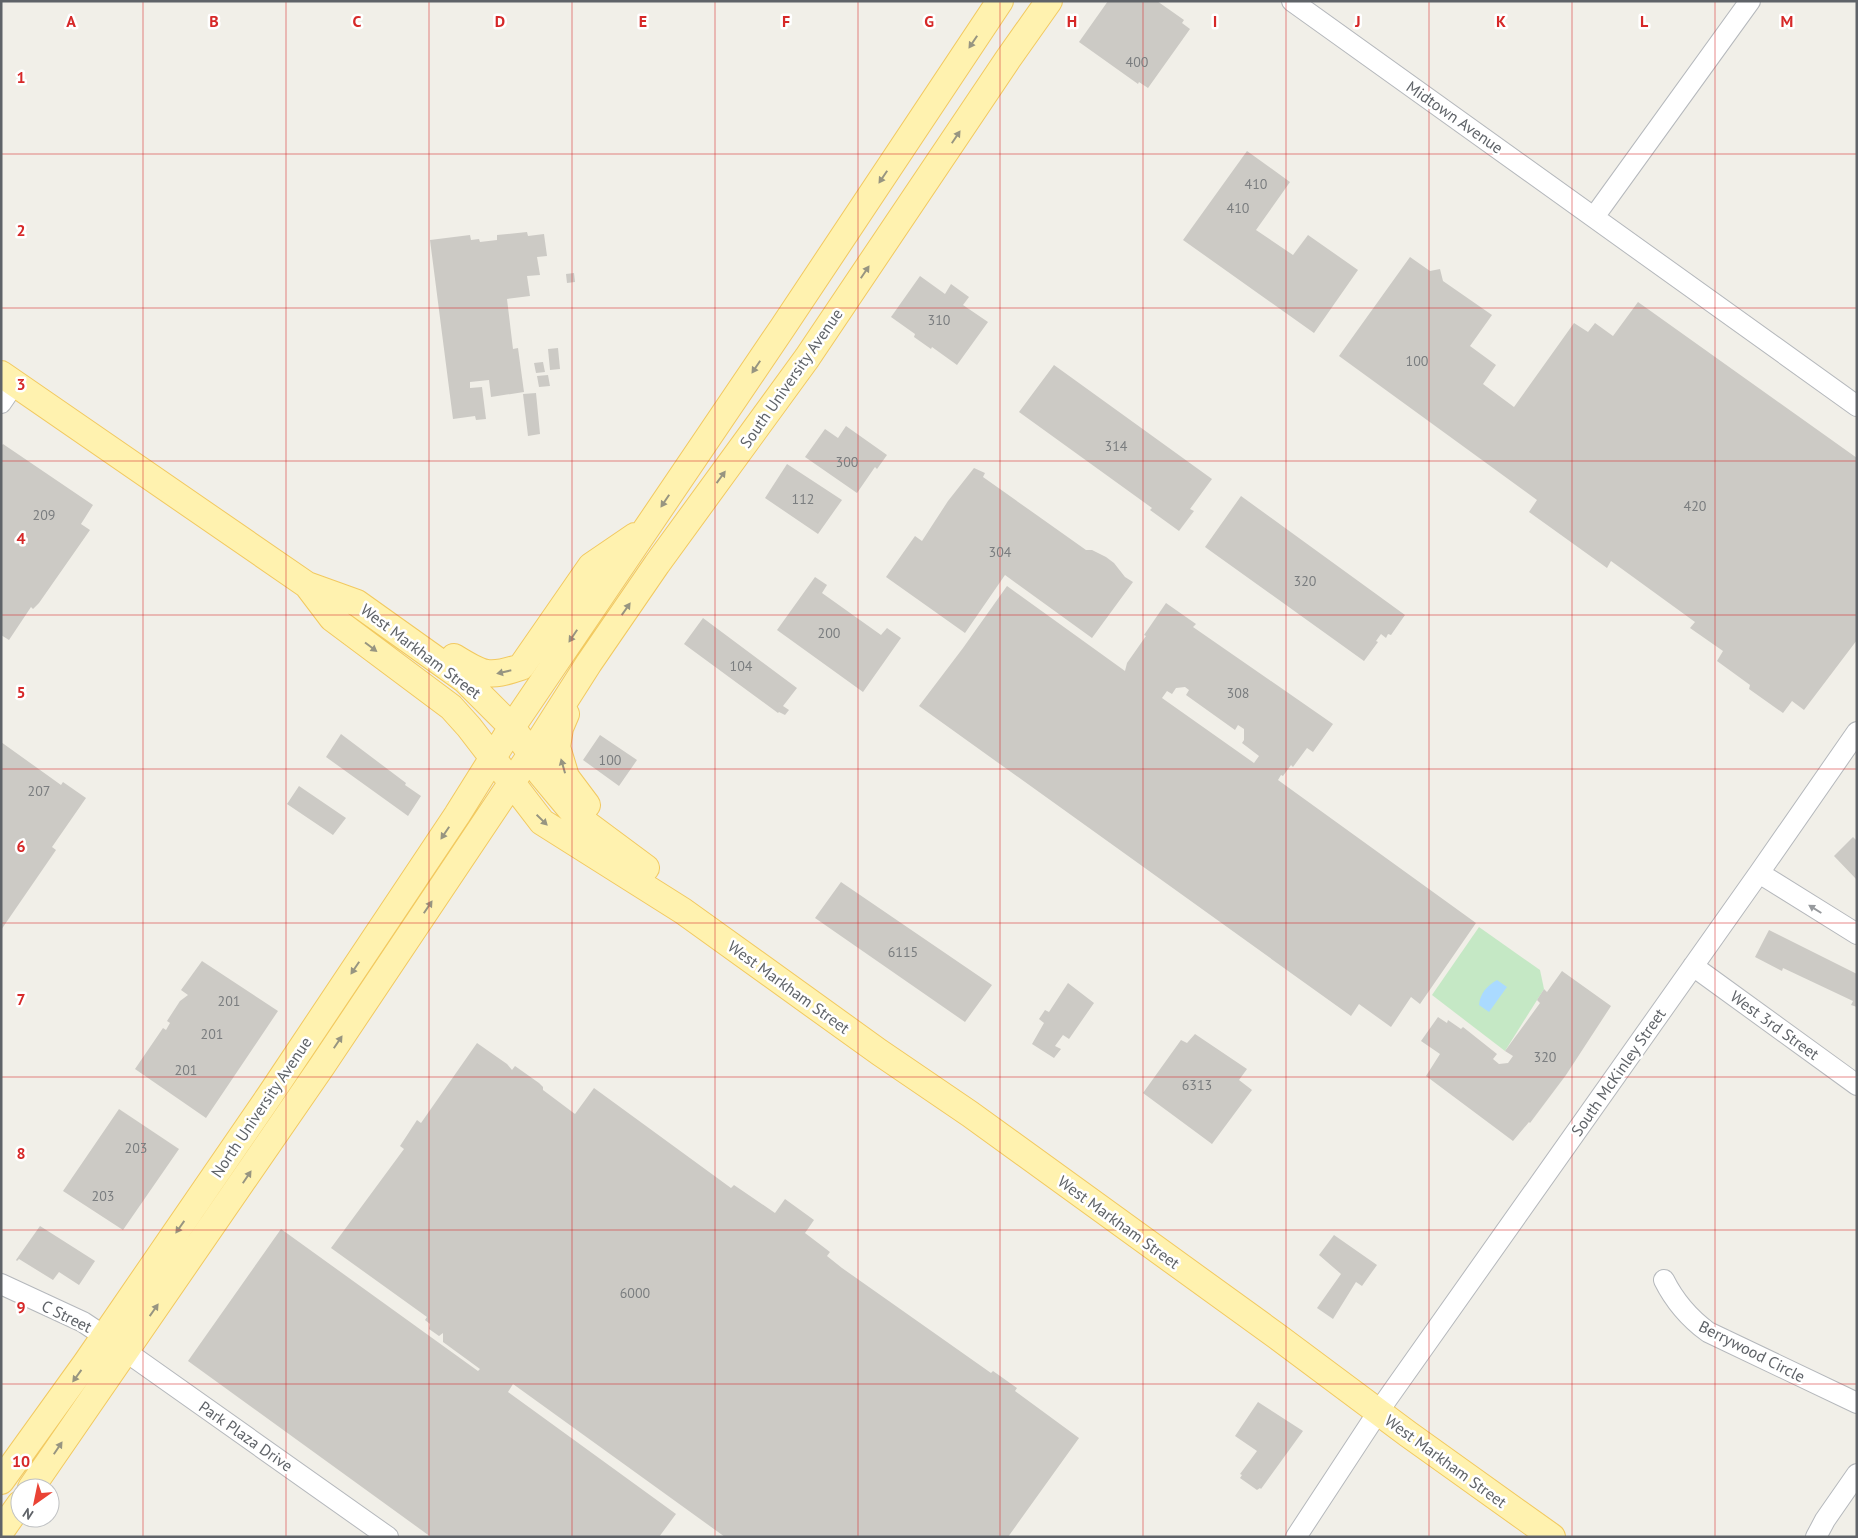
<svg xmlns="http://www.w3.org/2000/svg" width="1858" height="1538" font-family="'PT Sans',sans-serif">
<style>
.green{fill:#c5e8c5}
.water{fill:#aadaff}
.building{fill:#cccac5;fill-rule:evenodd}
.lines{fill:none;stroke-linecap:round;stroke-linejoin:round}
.minor-casing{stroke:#b5b8bc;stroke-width:22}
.major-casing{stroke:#f2c960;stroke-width:28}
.minor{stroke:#fff;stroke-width:20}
.major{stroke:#fff2af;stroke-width:26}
.oneway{fill:#979581}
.oneway2{fill:#979a9d}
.grid{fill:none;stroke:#d62828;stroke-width:1;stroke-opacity:0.55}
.labels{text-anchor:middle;stroke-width:5;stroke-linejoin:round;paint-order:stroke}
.number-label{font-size:14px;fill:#7a7d7f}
.street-label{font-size:16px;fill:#5f6368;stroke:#fff}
.grid-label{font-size:16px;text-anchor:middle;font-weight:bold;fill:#d62828;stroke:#fff;stroke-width:5;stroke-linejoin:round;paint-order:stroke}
</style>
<rect width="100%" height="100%" fill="#f1efe8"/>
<!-- green -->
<path class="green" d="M1479 927 1540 970 1544 989 1505 1051 1432 995Z"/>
<!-- water -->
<path class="water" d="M1497 980 1507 987 1489 1012 1479 1005C1480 993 1487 986 1497 980Z"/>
<!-- building -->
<path class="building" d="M1108 1H1157L1184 20 1182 23 1190 29 1148 88 1139 82 1138 84 1079 42Z
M1247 151 1290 182 1256 230 1293 255 1308 235 1358 270 1314 333 1183 240Z
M527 232 528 236 544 234 547 256 537 257 540 275 527 276 530 296 507 299 513 349 518 348 524 392 491 397 489 380 470 382V388L482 387 486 419 476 420 475 416 453 419 430 240 470 235 471 240 479 239 480 242 497 240V235Z
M1410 257 1430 271 1440 269 1443 281 1492 315 1470 346 1496 365 1483 384 1514 407 1574 323 1588 332 1595 323 1613 336 1638 302 1857 458V640L1804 710 1792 701 1783 713 1749 689 1750 685 1717 661 1723 651 1690 628 1695 622 1611 561 1607 568 1529 512 1537 500 1339 356Z
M574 273 575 282 567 283 566 274Z
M920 276 945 294 951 284 969 297 963 305 988 322 957 365 932 347 931 349 914 337 915 334 891 317Z
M558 348 560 369 550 370 548 349Z
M543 362 545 372 536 373 534 363Z
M1054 365 1212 479 1190 509 1194 511 1179 531 1150 510 1152 508 1019 412Z
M548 375 550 386 539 387 537 376Z
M536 393 540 434 528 436 523 394Z
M846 426 887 455 877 469 875 467 857 493 805 457 825 429 838 438Z
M3 444 93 505 81 524 90 530 39 603 33 609 31 607 9 640 1 635V446Z
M787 464 842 500 818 534 765 498Z
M974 468 985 473 983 477 1086 550H1092L1106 557 1114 563 1125 577 1133 582 1092 638 1005 575 965 633 886 577 915 536 922 541 948 501Z
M1241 496 1405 615 1391 635 1388 634 1386 638 1381 634 1376 641 1378 642 1364 661 1205 547Z
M815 577 827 585 822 593 881 635 887 628 901 638 863 692 777 630Z
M1007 586 1125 671 1127 663 1146 636 1144 635 1166 603 1196 624 1193 627 1333 724 1313 752 1307 748 1293 767 1291 765 1283 776 1281 775 1278 780 1476 923 1420 1004 1411 997 1391 1027 1359 1004 1351 1016 919 706 963 648ZM1185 687 1189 690 1186 695 1235 730 1238 725 1244 729V740L1242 743 1259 756 1254 763 1162 698 1167 691 1172 694 1176 688Z
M703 618 797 688 783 706 789 710 785 715 779 712 778 713 684 644Z
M341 734 406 783 405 785 421 796 408 816 326 757Z
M600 735 637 760 619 786 583 760Z
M1 742 61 785 63 782 86 798 52 847 56 850 1 930Z
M299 786 346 818 333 835 287 804Z
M1853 837 1857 841V880L1834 856Z
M841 882 992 985 965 1022 815 918Z
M1769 930 1857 974V1007L1851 1005 1853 1001 1783 968 1782 971 1755 957Z
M202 961 278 1011 206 1118 135 1069 163 1028 166 1030 170 1023 167 1021 180 1001 188 995 181 990Z
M1562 971 1611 1006 1566 1075 1530 1123 1529 1122 1513 1141 1426 1076 1440 1054 1421 1041 1438 1017 1447 1023 1448 1020 1461 1029 1463 1027 1497 1054 1493 1059 1499 1064 1508 1063 1513 1056 1505 1051 1540 1003 1537 1000 1544 989 1547 992Z
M1068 983 1094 1003 1069 1039 1063 1035 1055 1046 1061 1049 1054 1058 1032 1044 1044 1023 1039 1019 1045 1010 1049 1012Z
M1195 1034 1247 1069 1239 1080 1252 1090 1212 1144 1143 1093 1181 1040 1187 1043Z
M477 1043 507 1064 512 1070 515 1066 539 1083 543 1087V1090L575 1114 594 1088 731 1188 734 1185 775 1213 785 1199 814 1220 805 1233 830 1252 827 1256 842 1268 991 1373 993 1371 1017 1388 1015 1391 1079 1438 1008 1537H725L513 1384 508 1392 676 1514 659 1537H431L188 1361 281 1229 478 1371 480 1369 443 1342V1333L439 1336 429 1329 430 1324 425 1320 427 1317 331 1248 404 1149 400 1146 417 1120 421 1123Z
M119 1109 179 1149 123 1230 63 1191Z
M40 1226 95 1261 79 1285 59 1272 53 1280 19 1259 17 1261 16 1260Z
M1334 1235 1377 1265 1362 1286 1356 1282 1333 1319 1317 1308 1341 1274 1319 1255Z
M1258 1402 1303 1431 1261 1489 1260 1488 1257 1490 1240 1478 1242 1475 1240 1474 1257 1451 1235 1436Z"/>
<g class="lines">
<!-- minor casing -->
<g class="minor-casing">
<path id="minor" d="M1292 1 1857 406
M1594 217 1750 1
M1 403 14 384
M1759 873 1857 934
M1693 966 1857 1085
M1664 1280C1675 1302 1689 1318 1708 1332L1857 1403
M1 1284 83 1322 104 1336 388 1537
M1296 1537 1378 1412 1759 873 1857 732
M1816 1537 1825 1520 1857 1474"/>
</g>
<!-- major casing -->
<g class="major-casing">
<path id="major" d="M1 374 307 585 357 603 465 680 512 727 531 754 541 774 576 816 646 868
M307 585 332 618 451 707 469 727 542 822 683 911 879 1052 970 1114 1278 1337 1408 1434 1552 1537
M454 657C483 675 488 678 521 667L591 566 635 536
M566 714 560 728 557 747 566 777 587 805
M1 1481 86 1363 270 1095 457 815 512 727 783 327 1000 1
M31 1488 322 1066 531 754 589 663 657 564 807 358 1008 59 1049 1
M1 1531 20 1504"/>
</g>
<!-- minor -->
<use href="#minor" class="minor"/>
<!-- major -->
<use href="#major" class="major"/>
</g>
<!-- one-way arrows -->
<defs><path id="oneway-solid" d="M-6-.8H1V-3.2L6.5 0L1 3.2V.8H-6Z" transform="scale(1.25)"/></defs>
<g class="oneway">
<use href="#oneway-solid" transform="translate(973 42) rotate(124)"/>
<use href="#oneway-solid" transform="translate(956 137) rotate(-56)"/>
<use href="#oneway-solid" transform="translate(883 177) rotate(124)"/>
<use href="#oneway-solid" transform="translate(865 272) rotate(-56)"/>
<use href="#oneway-solid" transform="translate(756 367) rotate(124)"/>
<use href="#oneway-solid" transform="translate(721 477) rotate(-54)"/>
<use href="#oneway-solid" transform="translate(665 501) rotate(124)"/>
<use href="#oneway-solid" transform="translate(626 609) rotate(-55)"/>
<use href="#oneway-solid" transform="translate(573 636) rotate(124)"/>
<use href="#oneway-solid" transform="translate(371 647) rotate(37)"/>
<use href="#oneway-solid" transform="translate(504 672) rotate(167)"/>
<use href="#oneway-solid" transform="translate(563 766) rotate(-106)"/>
<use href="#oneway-solid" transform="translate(542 820) rotate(44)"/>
<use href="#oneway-solid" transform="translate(445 833) rotate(124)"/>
<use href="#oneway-solid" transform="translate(428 907) rotate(-56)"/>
<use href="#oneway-solid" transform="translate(355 968) rotate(124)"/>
<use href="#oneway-solid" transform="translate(338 1042) rotate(-56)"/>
<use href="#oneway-solid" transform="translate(247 1177) rotate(-56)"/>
<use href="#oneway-solid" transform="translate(180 1227) rotate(125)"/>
<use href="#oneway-solid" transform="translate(154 1310) rotate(-55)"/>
<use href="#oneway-solid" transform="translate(77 1376) rotate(126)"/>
<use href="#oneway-solid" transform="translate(58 1448) rotate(-56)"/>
</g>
<use class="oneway2" href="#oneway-solid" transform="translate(1815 909) rotate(-148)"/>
<!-- grid -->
<path class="grid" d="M143 1V1537M286 1V1537M429 1V1537M572 1V1537M715 1V1537M858 1V1537M1000 1V1537M1143 1V1537M1286 1V1537M1429 1V1537M1572 1V1537M1715 1V1537M1 154H1857M1 308H1857M1 461H1857M1 615H1857M1 769H1857M1 923H1857M1 1077H1857M1 1230H1857M1 1384H1857"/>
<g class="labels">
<!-- number labels -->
<g class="number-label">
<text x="1137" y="67">400</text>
<text x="1256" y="189">410</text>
<text x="1238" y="213">410</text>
<text x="939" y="325">310</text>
<text x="1417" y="366">100</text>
<text x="1116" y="451">314</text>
<text x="847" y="467">300</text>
<text x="803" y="504">112</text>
<text x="1695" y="511">420</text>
<text x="44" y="520">209</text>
<text x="1000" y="557">304</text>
<text x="1305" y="586">320</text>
<text x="829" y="638">200</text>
<text x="741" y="671">104</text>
<text x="1238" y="698">308</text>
<text x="610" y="765">100</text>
<text x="39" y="796">207</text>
<text x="903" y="957">6115</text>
<text x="229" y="1006">201</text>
<text x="212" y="1039">201</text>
<text x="1545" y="1062">320</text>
<text x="186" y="1075">201</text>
<text x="1197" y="1090">6313</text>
<text x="136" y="1153">203</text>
<text x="103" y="1201">203</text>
<text x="635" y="1298">6000</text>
</g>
<!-- street labels -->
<g class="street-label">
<text transform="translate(1455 117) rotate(35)" y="6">Midtown Avenue</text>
<text transform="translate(791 378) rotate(-55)" y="6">South University Avenue</text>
<text transform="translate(421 651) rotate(37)" y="6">West Markham Street</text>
<text transform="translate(789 987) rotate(36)" y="6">West Markham Street</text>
<text transform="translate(1775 1025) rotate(36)" y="6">West 3rd Street</text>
<text transform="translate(1618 1072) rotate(-55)" y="6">South McKinley Street</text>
<text transform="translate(261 1107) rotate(-56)" y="6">North University Avenue</text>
<text transform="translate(1119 1222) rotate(36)" y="6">West Markham Street</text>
<text transform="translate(67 1316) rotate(26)" y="6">C Street</text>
<text transform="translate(1752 1351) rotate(27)" y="6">Berrywood Circle</text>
<text transform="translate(246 1436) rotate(35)" y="6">Park Plaza Drive</text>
<text transform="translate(1446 1461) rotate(36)" y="6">West Markham Street</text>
</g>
</g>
<g class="grid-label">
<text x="71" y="27">A</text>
<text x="214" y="27">B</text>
<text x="357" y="27">C</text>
<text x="500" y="27">D</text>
<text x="643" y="27">E</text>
<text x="786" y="27">F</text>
<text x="929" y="27">G</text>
<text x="1072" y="27">H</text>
<text x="1215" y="27">I</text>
<text x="1358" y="27">J</text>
<text x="1501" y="27">K</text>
<text x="1644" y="27">L</text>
<text x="1787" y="27">M</text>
<text x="21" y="83">1</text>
<text x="21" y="236">2</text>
<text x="21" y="390">3</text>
<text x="21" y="544">4</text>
<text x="21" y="698">5</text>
<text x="21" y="852">6</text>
<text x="21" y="1005">7</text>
<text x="21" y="1159">8</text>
<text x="21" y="1313">9</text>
<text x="21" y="1467">10</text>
</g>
<!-- border -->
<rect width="1858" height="1538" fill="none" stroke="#5f6368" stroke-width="5"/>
<!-- north arrow -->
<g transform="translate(35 1503) rotate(213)"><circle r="24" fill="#ffffff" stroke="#bfc1c3"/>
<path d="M0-4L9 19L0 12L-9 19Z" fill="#ea4335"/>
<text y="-8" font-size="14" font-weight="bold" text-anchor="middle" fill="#5f6368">N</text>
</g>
</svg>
